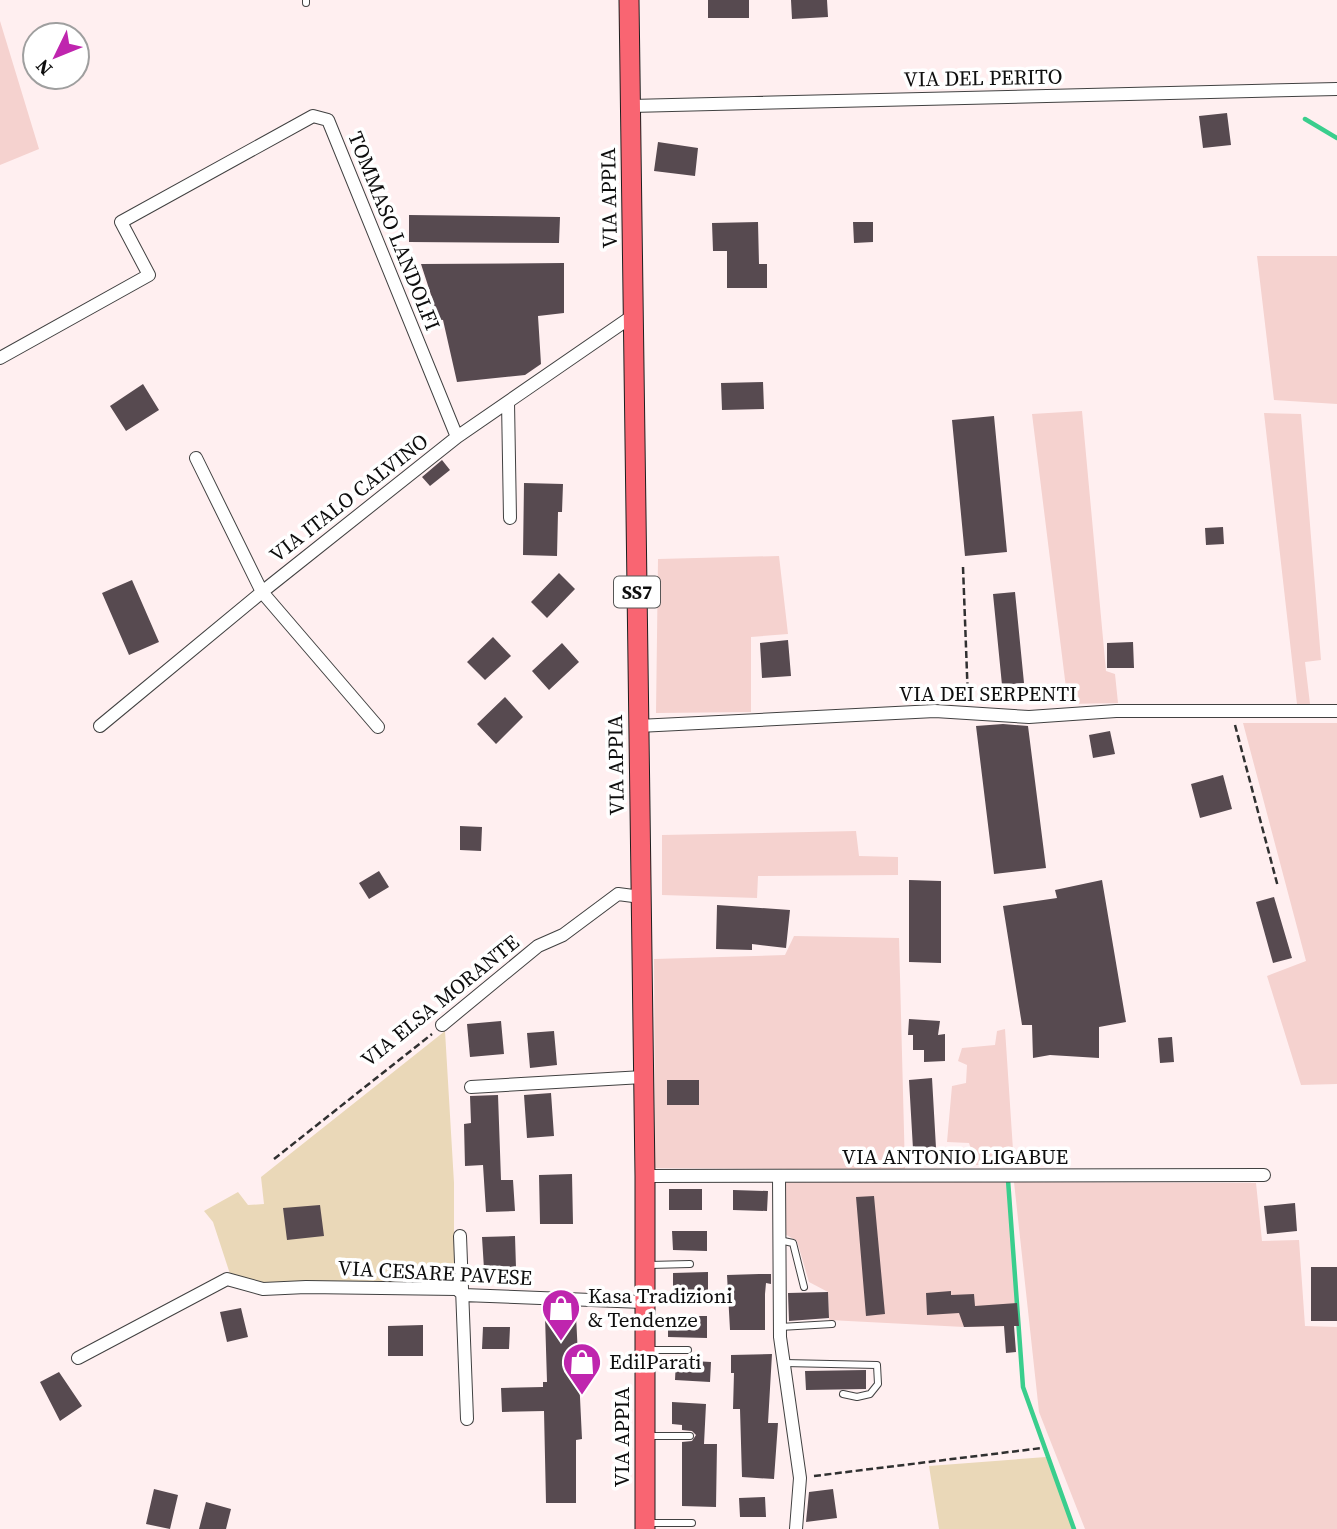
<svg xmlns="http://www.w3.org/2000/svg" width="1337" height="1529" font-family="'Source Serif 4',serif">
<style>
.farmland{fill:#f5d2cf}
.green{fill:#ead8b8}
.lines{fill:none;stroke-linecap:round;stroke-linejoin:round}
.stream{stroke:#3ace8d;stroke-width:4.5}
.building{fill:#574a50}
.service-casing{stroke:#414141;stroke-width:8}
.minor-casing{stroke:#414141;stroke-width:14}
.primary-casing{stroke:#1f1f1f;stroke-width:21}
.path{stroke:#303030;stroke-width:2.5;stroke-dasharray:7 3.5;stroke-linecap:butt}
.service{stroke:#fff;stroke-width:6}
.minor{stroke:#fff;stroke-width:12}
.primary{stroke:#f96572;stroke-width:19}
.labels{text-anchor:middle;stroke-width:7;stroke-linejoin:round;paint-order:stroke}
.shield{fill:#fff;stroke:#565656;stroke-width:2}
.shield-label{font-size:19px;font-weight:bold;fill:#0e0e0e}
.street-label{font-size:21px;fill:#0e0e0e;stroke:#fff}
.poi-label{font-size:21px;fill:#0e0e0e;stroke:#fff;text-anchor:start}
</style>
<rect width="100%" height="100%" fill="#ffeff0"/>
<!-- farmland -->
<path class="farmland" d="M0 21 39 149 0 165Z
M1257 256H1337V404L1274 400Z
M1082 411 1106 671 1115 674 1118 703 1068 704 1032 414Z
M1264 413 1301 414 1321 660 1305 662 1310 704H1297Z
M779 556 788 634 751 637V712L656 713 658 559Z
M1243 723H1337V1084L1301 1085 1267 976 1306 961Z
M856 831 859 856 898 857V875L758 876 757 898 662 895V835Z
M794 936 899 938 905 1170 655 1168 654 959 785 955Z
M1005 1029 1014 1165H976L969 1143 947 1142 952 1086 966 1083 967 1065 958 1061 962 1048 995 1045 997 1031Z
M784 1181H1007L1019 1326 964 1327 829 1320 828 1292 809 1282 797 1241 783 1233Z
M1014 1182 1256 1183 1262 1241 1299 1240 1305 1326 1337 1327V1529H1085L1039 1412Z"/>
<!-- green -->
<path class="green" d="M445 1031 454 1183V1285H261L230 1274 213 1222 204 1211 238 1192 248 1205 264 1204 261 1177Z
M1046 1457 1073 1529H939L929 1466Z"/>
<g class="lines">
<!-- stream -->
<path class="stream" d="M1305 119 1337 138
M1008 1180 1023 1387 1074 1529"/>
</g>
<!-- building -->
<path class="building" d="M708 0H749V18H708Z
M791 0H827L828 17 792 19Z
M1227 113 1231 145 1203 148 1199 116Z
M658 142 698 148 695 176 654 171Z
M409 215 560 217 559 243 409 242Z
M758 222 759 264H767V288H727V251H713L712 223Z
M853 222H873V242L854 243Z
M564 263V313L538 316 541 364 525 375 457 382 443 320 434 319 433 301 421 264Z
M763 382 764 409 722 410 721 383Z
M143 384 159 410 126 431 110 406Z
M994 416 1007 552 965 556 952 420Z
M442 460 450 470 430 486 422 477Z
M524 483 563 484 562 512H558L557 556 523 555Z
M1223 527 1224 544 1206 545 1205 528Z
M559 573 575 589 547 618 531 602Z
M132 580 159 642 129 655 102 593Z
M1015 592 1024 683 1002 685 993 594Z
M493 637 511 656 485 680 467 662Z
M788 640 791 676 762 678 760 643Z
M1133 642 1134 668H1107V643Z
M562 643 579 662 549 690 532 671Z
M505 697 523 717 496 744 477 724Z
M1003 724 1028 726 1046 868 994 874 976 726Z
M1110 731 1115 754 1093 758 1089 735Z
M1223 775 1232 809 1200 818 1191 784Z
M460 826 482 827 481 851 460 850Z
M379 871 389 887 369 899 359 883Z
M909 880 941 881V963L909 962Z
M1102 880 1126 1022 1099 1027V1058L1050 1055 1033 1058 1032 1025H1022L1003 906 1057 898 1055 890Z
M1274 897 1292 958 1273 963 1256 902Z
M717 905 790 910 786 948 752 944V950L716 949Z
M909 1019 940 1021 938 1035 945 1034V1061L924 1062V1050H913V1035H908Z
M501 1021 504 1054 470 1057 467 1024Z
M554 1031 557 1065 530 1068 527 1033Z
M1172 1037 1174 1062 1160 1063 1158 1038Z
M932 1078 936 1148 913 1149 909 1080Z
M667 1080H699V1105H667Z
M551 1093 554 1136 527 1138 524 1095Z
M498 1095 501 1180H513L515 1211 486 1212 483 1165 465 1166 464 1124 471 1123 470 1096Z
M572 1174 573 1224H540L539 1175Z
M669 1189H702V1210H669Z
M733 1190 768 1191 767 1211 733 1210Z
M874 1196 885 1314 866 1316 856 1197Z
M1295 1203 1297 1231 1267 1234 1264 1206Z
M320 1205 324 1236 287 1240 283 1208Z
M672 1231H707V1251L673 1250Z
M515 1236 516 1268 484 1269 482 1237Z
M1311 1267H1337V1321H1311Z
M708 1272V1295H673V1273Z
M759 1274H771V1284L766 1283 765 1294V1330H730L727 1275Z
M951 1291V1295L974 1294 975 1306 1017 1303 1019 1326H1014L1016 1352 1006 1353 1004 1326 964 1327 959 1313 927 1315 926 1293Z
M828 1292 829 1318 789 1321 788 1293Z
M241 1308 248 1337 227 1342 220 1312Z
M576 1315 582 1439 576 1440V1503H546L544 1411 502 1412 501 1388 543 1387V1382H547L545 1316Z
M668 1316H707V1338L668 1337Z
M423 1325V1356H388V1326Z
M483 1327H510L509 1349H482Z
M772 1354 768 1423H778L774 1479 742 1477 740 1409H733L734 1373H731V1355Z
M676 1360 711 1362 710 1382 675 1380Z
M866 1370V1389L806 1390 805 1371Z
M59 1372 82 1406 60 1421 40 1382Z
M672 1402 706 1404 704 1444H717L716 1507 682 1506V1442L692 1441 696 1435 692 1431 682 1430V1425L672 1424Z
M154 1489 178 1495 170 1529 146 1524Z
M833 1489 837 1518 806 1522 809 1492Z
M765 1497 766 1517H740L739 1498Z
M206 1502 231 1509 226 1529H199Z"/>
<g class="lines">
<!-- service casing -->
<g class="service-casing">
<path id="service" d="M306 3V0
M779 1240 793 1243 804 1287
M649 1265 690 1264
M780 1327 832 1324
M649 1350H688
M784 1363 877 1365 878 1384 870 1394 857 1397 843 1394
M647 1436H690
M647 1523H692"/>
</g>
<!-- minor casing -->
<g class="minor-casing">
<path id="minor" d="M631 106 1337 89
M0 358 149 275 121 222 313 116 328 120 457 437
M508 402 510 518
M196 458 262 592 378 727
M100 726 262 592 457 437 634 315
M638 726 935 711 1029 717 1116 711H1337
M442 1025 538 946 563 935 618 894 641 897
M471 1087 643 1077
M645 1176 1264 1175
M779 1176 780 1337 800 1478 796 1529
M460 1236 467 1419
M78 1358 227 1279 263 1289 306 1287 457 1289 463 1295 643 1302"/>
</g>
<!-- primary casing -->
<g class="primary-casing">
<path id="primary" d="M629 0 645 1176V1529"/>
</g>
<!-- path -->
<path class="path" d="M963 567 968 700
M1235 725 1278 887
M274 1159 432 1034
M814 1476 1042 1448"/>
<!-- service -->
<use href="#service" class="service"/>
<!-- minor -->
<use href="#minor" class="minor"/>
<!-- primary -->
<use href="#primary" class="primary"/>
</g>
<!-- icons -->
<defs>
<g id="shop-pin" transform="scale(2.0125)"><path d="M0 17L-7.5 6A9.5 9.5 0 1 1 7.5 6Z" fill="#bf25ae" stroke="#fff"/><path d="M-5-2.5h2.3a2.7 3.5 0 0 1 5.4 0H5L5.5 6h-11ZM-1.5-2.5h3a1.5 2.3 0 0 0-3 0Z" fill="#fff"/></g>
</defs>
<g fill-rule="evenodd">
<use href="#shop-pin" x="561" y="1308"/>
<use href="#shop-pin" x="582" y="1362"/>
</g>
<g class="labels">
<!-- shield labels -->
<rect class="shield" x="614" y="576.5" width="46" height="31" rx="5"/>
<g class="shield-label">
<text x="637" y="599">SS7</text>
</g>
<!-- street labels -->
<g class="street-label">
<text transform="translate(983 78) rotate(-1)" y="7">VIA DEL PERITO</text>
<text transform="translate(609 198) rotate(-91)" y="7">VIA APPIA</text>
<text transform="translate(394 231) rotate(68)" y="7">TOMMASO LANDOLFI</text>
<text transform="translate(349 498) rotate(-38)" y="7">VIA ITALO CALVINO</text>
<text x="988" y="701">VIA DEI SERPENTI</text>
<text transform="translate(616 765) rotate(-91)" y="7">VIA APPIA</text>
<text transform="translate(440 1001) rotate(-39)" y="7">VIA ELSA MORANTE</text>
<text x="955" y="1164">VIA ANTONIO LIGABUE</text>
<text transform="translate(435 1273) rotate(3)" y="7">VIA CESARE PAVESE</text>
<text transform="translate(622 1437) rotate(-90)" y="7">VIA APPIA</text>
</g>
<!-- poi labels -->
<g class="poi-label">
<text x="588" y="1303">Kasa Tradizioni<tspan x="588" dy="24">&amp; Tendenze</tspan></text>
<text x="609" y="1369">EdilParati</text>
</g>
</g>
<!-- north arrow -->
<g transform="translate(56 56) rotate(227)"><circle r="33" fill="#ffffff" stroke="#9f9f9f" stroke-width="2"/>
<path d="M0-5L12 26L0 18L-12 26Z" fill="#bf25ae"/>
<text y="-10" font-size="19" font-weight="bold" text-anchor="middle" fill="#0e0e0e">N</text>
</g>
</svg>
